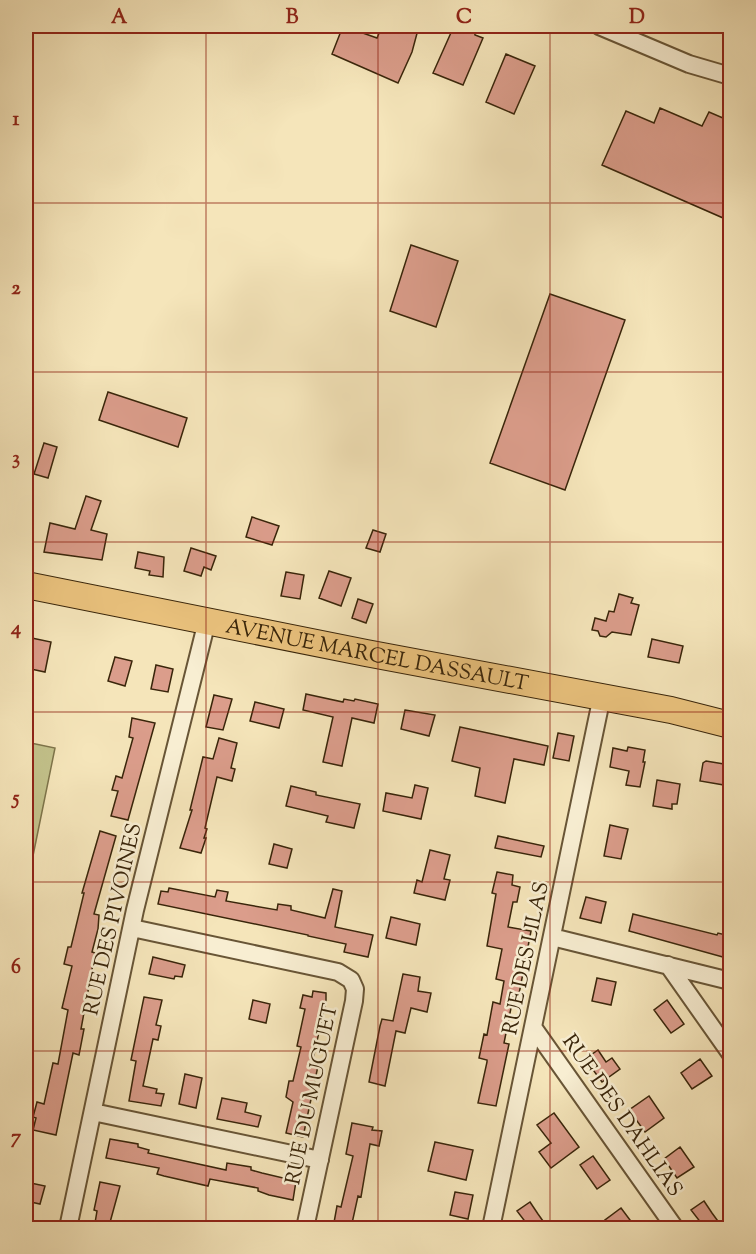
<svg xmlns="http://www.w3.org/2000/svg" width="756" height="1254" font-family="'Sorts Mill Goudy',serif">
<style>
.green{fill:#c3c28b;stroke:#7e744a;stroke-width:1.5}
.building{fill:#db9d8b;stroke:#39250a;stroke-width:1.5}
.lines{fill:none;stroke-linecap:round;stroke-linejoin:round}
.minor-casing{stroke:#685536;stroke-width:20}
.primary-casing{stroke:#39250a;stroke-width:28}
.minor{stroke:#f8eed2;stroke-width:16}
.primary{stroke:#eac27d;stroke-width:26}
.grid{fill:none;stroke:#8f2418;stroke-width:1.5;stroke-opacity:0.55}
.labels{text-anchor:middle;stroke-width:5;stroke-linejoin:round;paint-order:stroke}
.street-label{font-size:21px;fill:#39250a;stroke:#f8eed2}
.neatline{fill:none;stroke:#8f2418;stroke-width:2}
.grid-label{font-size:20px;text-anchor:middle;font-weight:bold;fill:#8f2418}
</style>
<rect width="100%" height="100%" fill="#f5e5ba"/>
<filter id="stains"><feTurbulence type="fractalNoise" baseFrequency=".00333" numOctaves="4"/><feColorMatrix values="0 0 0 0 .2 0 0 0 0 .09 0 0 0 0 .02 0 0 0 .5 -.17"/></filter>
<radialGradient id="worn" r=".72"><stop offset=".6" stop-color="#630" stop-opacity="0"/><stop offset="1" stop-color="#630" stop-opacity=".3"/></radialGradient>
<!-- green -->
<path class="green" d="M26 742 55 748 26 890Z"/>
<!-- building -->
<path class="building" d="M343 26 377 38 382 26H419L412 52 398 83 332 54Z
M454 26 464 30 466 26H474L475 35 483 38 463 85 433 73Z
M506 54 535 66 514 114 486 102Z
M660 108 702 126 709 112 730 121V221L602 165 626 111 654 123Z
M411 245 458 261 436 327 390 311Z
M550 294 625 320 565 490 490 463Z
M108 392 187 418 178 447 99 420Z
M44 443 57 447 48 478 34 474Z
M86 496 101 501 91 530 107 534 102 560 44 552 50 523 75 529Z
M252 517 279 526 272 545 246 537Z
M373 530 386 534 380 552 366 548Z
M191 548 216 556 211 570 204 567 201 576 184 571Z
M138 552 164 557 163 577 149 575 150 571 135 568Z
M329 571 351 578 341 606 319 598Z
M286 572 304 575 300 599 281 596Z
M619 594 633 598 631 603 639 605 631 635 612 632 606 637 600 636 598 631 592 630 595 618 606 621 609 611 614 612Z
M358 599 373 604 366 623 352 618Z
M27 637 51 642 45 672 26 668Z
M652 639 683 646 679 663 648 657Z
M115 657 132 661 125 686 108 681Z
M156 665 173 669 168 692 151 689Z
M306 694 343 702 344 699 354 701 355 699 378 704 374 723 352 718 342 766 323 762 333 717 303 710Z
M214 695 232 699 223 730 206 727Z
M255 702 284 709 279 728 250 721Z
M405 710 435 715 429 736 401 729Z
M132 718 155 723 128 820 111 816 118 791 112 790 116 776 122 778 133 738 129 737Z
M460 727 548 746 544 765 514 759 505 803 475 796 480 768 452 761Z
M558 733 574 736 569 761 553 758Z
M219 738 237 743 231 768 235 769 232 781 217 777 205 828 207 829 204 838H206L201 853 180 848 192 810H190L203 757 213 759Z
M628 747 645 750 643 762H645L640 787 626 785 629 771 610 767 613 748 627 751Z
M706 761 730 765V786L700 781 703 763Z
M657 780 680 784 677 804H672V809L653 806Z
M415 785 428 788 421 819 383 811 386 793 412 798Z
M291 786 316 792V795L360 804 354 828 326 822 328 816 286 806Z
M610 825 628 829 621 859 604 856Z
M100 831 116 836 94 914 99 915 98 929 92 952 95 953 81 1029H84L79 1055 73 1053 56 1135 33 1130 36 1118 33 1117 37 1102 44 1104 53 1063 58 1064 68 1010 62 1008 72 966 64 964 68 947H71L84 893H82Z
M498 836 544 846 541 857 495 848Z
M274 844 292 849 287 868 269 864Z
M430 850 450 855 444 879 450 880 445 900 414 893 417 880 422 882Z
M497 872 513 875 512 885 520 887 517 902H513L508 927 531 931 519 994 514 993 504 1043 509 1044 496 1106 478 1103 487 1062V1060L479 1058 484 1034 487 1035 493 1002 500 1004 504 981 496 979 502 949 487 946 496 894 492 893Z
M169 888 215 897 217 890 228 892 226 901 277 910 278 904 291 906V910L325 918 333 889 342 891 335 927 373 935 368 957 344 952 346 944 308 936V935L158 904 161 891 168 892Z
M586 897 606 902 601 923 580 918Z
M633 914 717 935 718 933 730 936V959L629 931Z
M391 917 420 924 416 945 386 938Z
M153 957 185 965 182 977 175 976 174 979 149 974Z
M403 974 420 977 418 991 431 993 427 1012 411 1008 405 1033 396 1031 385 1086 369 1082 380 1026 382 1019 393 1021Z
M597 978 616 982 611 1005 592 1001Z
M313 991 326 993V1000L312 1064 318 1066 303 1137 286 1133 293 1102 286 1097 289 1081H293L301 1047 297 1046 305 1009 300 1008 303 995 312 997Z
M144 997 162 1000 156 1025 161 1026 158 1040 153 1039 143 1086 157 1089 156 1093 164 1094 161 1106 129 1101 136 1061 131 1060Z
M253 1000 270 1004 266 1023 249 1019Z
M667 1000 684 1024 671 1033 654 1010Z
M598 1050 606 1062 612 1058 620 1069 602 1082 585 1059Z
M700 1059 712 1076 692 1089 681 1073Z
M185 1074 202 1078 196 1108 179 1104Z
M649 1096 664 1118 645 1132 629 1110Z
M222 1098 247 1103 245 1112 261 1116 258 1127 217 1119Z
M554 1113 579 1147 551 1168 539 1152 551 1143 537 1125Z
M352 1123 373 1127 372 1130 382 1131 379 1146 370 1144 361 1197 358 1196 351 1228H333L337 1206 341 1207 353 1156 346 1154Z
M110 1139 138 1144V1147L149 1150 148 1153 226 1170 227 1163 251 1167V1170L262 1173 296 1181 293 1200 269 1195 258 1191V1188L210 1179 208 1186 164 1176 157 1174 159 1168 106 1158Z
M435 1142 473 1150 466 1180 428 1171Z
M680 1147 694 1167 677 1178 664 1159Z
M593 1156 610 1180 597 1189 580 1165Z
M26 1182 45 1186 40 1204 26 1201Z
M100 1182 120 1186 109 1226 95 1223 97 1211 94 1210Z
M455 1192 473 1195 468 1219 450 1215Z
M704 1201 712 1213 723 1228H705L691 1210Z
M530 1202 538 1214 548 1228H530L517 1211Z
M621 1208 636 1228H611L605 1220Z"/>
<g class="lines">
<!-- minor casing -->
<g class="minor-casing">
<path id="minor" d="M599 26 689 64 730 76
M132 928 338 972 351 980 355 989 354 1001 305 1228
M552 937 730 981
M668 965 730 1053
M533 1027 675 1228
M93 1112 320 1160
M68 1228 135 910 207 621
M491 1228 602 696"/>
</g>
<!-- primary casing -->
<g class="primary-casing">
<g id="primary">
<path id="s1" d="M26 585 366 653 671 710 730 725"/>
</g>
</g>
<!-- minor -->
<use href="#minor" class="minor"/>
<!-- primary -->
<use href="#primary" class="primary"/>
</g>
<!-- grid -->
<path class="grid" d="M206 26V1228M378 26V1228M550 26V1228M26 203H730M26 372H730M26 542H730M26 712H730M26 882H730M26 1051H730"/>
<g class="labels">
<!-- street labels -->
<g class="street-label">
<text dy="7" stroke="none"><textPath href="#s1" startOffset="358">AVENUE MARCEL DASSAULT</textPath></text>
<text transform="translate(112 919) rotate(-77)" y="7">RUE DES PIVOINES</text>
<text transform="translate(525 958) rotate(-78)" y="7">RUE DES LILAS</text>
<text transform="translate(311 1094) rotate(-78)" y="7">RUE DU MUGUET</text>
<text transform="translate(623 1115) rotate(55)" y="7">RUE DES DAHLIAS</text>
</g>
</g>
<!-- margin -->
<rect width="756" height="1254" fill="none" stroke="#f5e5ba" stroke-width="66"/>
<rect x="33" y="33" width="690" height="1188" class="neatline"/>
<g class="grid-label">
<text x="119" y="23">A</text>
<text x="292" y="23">B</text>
<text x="464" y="23">C</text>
<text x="637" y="23">D</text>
<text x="16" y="125">1</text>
<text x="16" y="294">2</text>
<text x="16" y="464">3</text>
<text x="16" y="634">4</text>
<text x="16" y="804">5</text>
<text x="16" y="973">6</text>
<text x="16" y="1143">7</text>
</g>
<rect width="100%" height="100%" filter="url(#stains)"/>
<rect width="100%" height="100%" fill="url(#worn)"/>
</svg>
